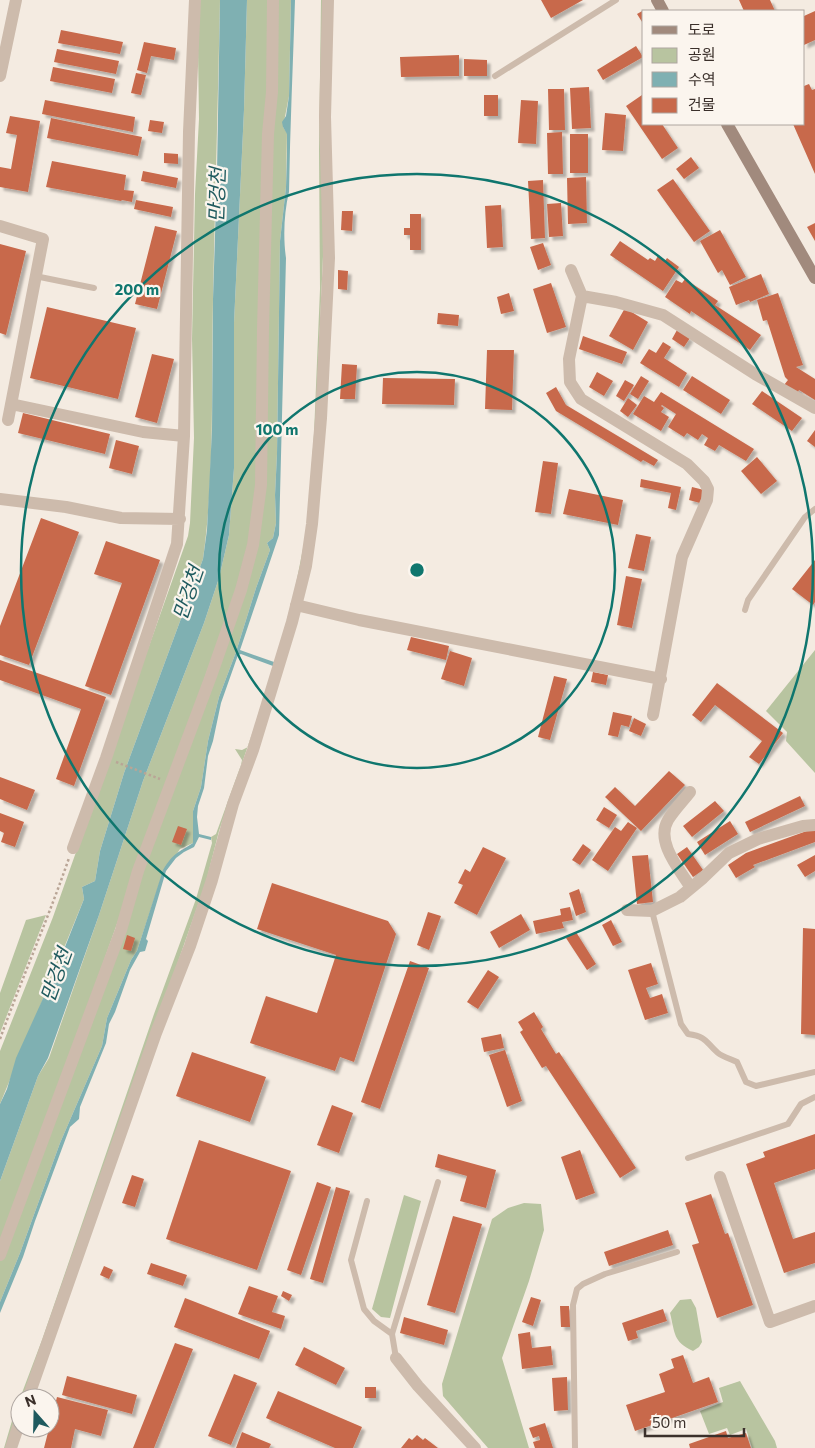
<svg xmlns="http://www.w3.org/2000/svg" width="815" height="1448" font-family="Commissioner,'Noto Sans KR',sans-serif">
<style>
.green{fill:#b8c4a0}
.water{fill:#7fb0b2}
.building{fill:#c8694b;filter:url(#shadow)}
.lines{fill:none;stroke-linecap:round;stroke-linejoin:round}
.path{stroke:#b9a596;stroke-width:2.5;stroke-dasharray:2.5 2.5;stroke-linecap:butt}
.lane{stroke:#cdbbac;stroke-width:6}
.street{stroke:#cdbbac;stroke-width:12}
.secondary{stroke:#a18a7d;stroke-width:12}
.ring{fill:none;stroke:#0f766e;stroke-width:2.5}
.labels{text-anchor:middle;stroke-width:4.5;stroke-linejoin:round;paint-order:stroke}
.water-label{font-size:20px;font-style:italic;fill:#1f5a5e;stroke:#fbf5ee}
.centre{fill:#0f766e;stroke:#fbf5ee;stroke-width:2.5}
.ring-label{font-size:15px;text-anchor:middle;font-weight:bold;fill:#0f766e;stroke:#fbf5ee;stroke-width:4.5;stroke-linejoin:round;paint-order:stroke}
</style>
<defs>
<filter id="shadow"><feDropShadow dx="3.5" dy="3.5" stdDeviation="1" flood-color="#0004"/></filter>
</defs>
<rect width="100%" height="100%" fill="#f4ebe1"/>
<!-- green -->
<path class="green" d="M200 0H220C218 100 215 199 213 299 211 385 215 473 203 559L124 773 100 851 95 881 82 887 84 899 0 1104V1051L53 917 188 536 190 523 194 438 192 339 195 194 199 119 198 50Z
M247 0H271L258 485 252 545 0 1252V1181L38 1076 49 1058 99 915 143 781 204 623 219 578 229 535 234 468V323L244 110Z
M275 0H291L289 96 283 127 287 133 286 187 280 241 277 454 275 495 276 523 273 538 267 543 270 550 256 588 236 652 219 697 208 741 201 787 193 811V843L180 849 161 878 137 951 131 960 107 1018 102 1046 60 1143 20 1253 0 1302V1260L255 546Z
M321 0H324V234L312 505 290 622 219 831 206 882 25 1398H20V1412L8 1448H4L14 1414 42 1340 154 1014 196 899 212 843 211 837 216 834 241 765 242 760 235 749 242 750 248 747 281 642 295 589 307 528 314 434 320 289 319 149Z
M815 650V773L786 741 787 732 766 711Z
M46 915 0 1033V993L26 920Z
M404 1195 421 1201 390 1318 381 1317 372 1309Z
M524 1203 541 1204 544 1230 529 1281 502 1358 529 1448H488L443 1396 442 1384 492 1219 508 1208Z
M691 1299 696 1308 702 1342 699 1347 693 1351C673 1342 675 1333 670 1313L680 1300Z
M740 1381 775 1441 777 1448H752L746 1429 730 1435 727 1428 709 1434 700 1411 723 1402 719 1388Z"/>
<!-- water -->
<path class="water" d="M220 0H247L244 110 234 323V468L229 535 219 578 204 623 143 781 99 915 48 1058 38 1076 0 1181V1104L7 1089 16 1058 55 972 84 899 82 887 95 881 100 851 124 773 203 559 207 530 212 430 213 299 217 172Z
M291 0H295C293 64 290 128 289 192 284 212 283 238 286 258L279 535 240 650 274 662 273 666 241 654 238 655 221 703 213 741 208 756 204 788 198 806 197 817 199 834 211 837V840L199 837 194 847 184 852 176 858 166 871 146 939 148 941 145 951 140 952 130 970 115 1012 109 1024 106 1043 80 1107 79 1119 70 1127 35 1221 23 1257 0 1313V1302L20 1253 60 1143 102 1046 107 1018 131 960 137 951 163 870C174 852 178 853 193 843V811L201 787 208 741 219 697 236 652 256 588 270 550 267 543 273 538 276 523 275 495 277 454 280 241 286 187 287 154V134L283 127 282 122 286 116 289 96Z"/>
<!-- building -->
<path class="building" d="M541 0H583L551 18Z
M739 0H770L775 11H744Z
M644 10V25L637 14Z
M815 11V40L804 45V16Z
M61 30 123 42 120 54 58 43Z
M144 42 176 48 174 60 151 56 147 73 137 70Z
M636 46 643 57 603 80 597 70Z
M57 49 119 61 116 74 54 62Z
M459 55V76L401 77 400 57Z
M464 59 487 60V76H464Z
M53 67 115 79 112 93 50 81Z
M136 73 146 75 141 95 131 93Z
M809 84 812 90 815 89V174L793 124H804V86Z
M589 87 591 128 572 129 570 88Z
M548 89H564L565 130H549Z
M484 95H498V116H484Z
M642 95 644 97V124H662L678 148 662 159 626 106Z
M45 100 135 117 133 132 42 114Z
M521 100 538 101 536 144 518 143Z
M605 113 626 115 623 151 602 150Z
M10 116 40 121 28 192 0 187V167L11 169 17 135 6 133Z
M51 118 142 137 138 156 47 138Z
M150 120 164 122 162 133 148 131Z
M562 132 563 174H548L547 133Z
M570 134H588V173H570Z
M164 153 178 154V164L164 163Z
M691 157 699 168 684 179 676 169Z
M52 161 126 175 124 190 134 191 132 202 122 200 121 201 46 187Z
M143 171 178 178 176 188 141 181Z
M586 177 587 223 568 224 567 178Z
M673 179 710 231 694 242 657 190Z
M543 180 545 238 531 239 528 181Z
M136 200 173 207 171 217 134 209Z
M561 203 563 236 549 237 547 204Z
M501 205 503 247 487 248 485 206Z
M342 211H353L352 231 341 230Z
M410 214H421V250H410V235H404V228H410Z
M815 223V241L807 227Z
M155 226 177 231 157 309 135 304Z
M720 230 746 277 730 285 722 270 718 273 700 241Z
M620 241 648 260 650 258 655 261 658 256 665 261 667 258 679 267 663 291 610 255Z
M543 243 551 265 538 270 530 247Z
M0 244 26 251 6 335 0 333Z
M338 270 348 271 347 290 338 289Z
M761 274 769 294 750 302 749 300 736 305 729 287Z
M685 279 718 301 715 305 761 335 750 350 691 311 690 314 665 297 676 280 682 283Z
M551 283 566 327 547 333 533 289Z
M509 293 514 311 501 314 497 297Z
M778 293 803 365 796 367 815 379V400L799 390 797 394 784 385 788 380 785 377 767 320 763 321 757 300Z
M47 307 136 328 118 399 30 378Z
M625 308 648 322 633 350 609 336Z
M438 313 459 315 458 326 437 324Z
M677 330 690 338 684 347 672 339Z
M583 336 627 352 622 364 579 349Z
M663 342 671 347 664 358 687 373 679 387 640 363 649 349 656 353Z
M487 350H514L512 410 485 409Z
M152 354 174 359 157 423 135 417Z
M342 364 357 365 355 399H340Z
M597 372 613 381 604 396 589 387Z
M641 376 649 381 638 399 630 394Z
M692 376 730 400 721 414 683 390Z
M383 378 455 379 454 405 382 404Z
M625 380 634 385 624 401 616 396Z
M556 387 566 405 658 460 654 466 643 460 641 462 556 411 546 393Z
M762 391 802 418 792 431 752 404Z
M661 392 754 449 746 461 719 445 715 451 704 445 708 438 702 434 698 440 687 433 684 437 668 427 676 414 662 405 661 406 664 408 661 412 669 417 661 431 633 414 644 396 654 402Z
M628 398 637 405 628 417 620 411Z
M23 413 110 434 105 454 18 433Z
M815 430V447L807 441Z
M116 440 139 446 132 474 109 468Z
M757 457 777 481 761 494 741 471Z
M543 461 558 463 551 514 535 512Z
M641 479 681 487 676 510 668 508 671 493 640 487Z
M692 487 704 490 700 503 689 500Z
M569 489 623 500 618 525 563 514Z
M41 518 79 532 29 665 0 655V626Z
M636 534 651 537 644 571 628 568Z
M106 541 160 560 111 695 85 686 122 583 94 574Z
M815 560V602L813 605 792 589Z
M626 576 642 579 632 628 617 625Z
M411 637 449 646 446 660 407 650Z
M450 651 472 658 464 686 441 679Z
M0 660 106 697 74 786 56 779 81 709 0 680Z
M593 672 608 675 606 685 591 682Z
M554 676 567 679 550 740 538 737Z
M717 683 783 733 759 764 749 757 762 741 715 705 701 722 692 715Z
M613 712 632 716 629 727 621 725 618 737 608 735Z
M634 718 646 724 641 736 629 731Z
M669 771 685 785 641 831 605 797 615 787 635 806Z
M0 777 35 790 27 810 0 799Z
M800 796 805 806 750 832 745 822Z
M715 801 724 811 692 837 683 826Z
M604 807 617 815 609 828 596 820Z
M0 813 24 822 15 847 1 842 4 833 0 831Z
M730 821 738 834 705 855 697 842Z
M628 822 637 828 608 871 592 860 615 827 621 831Z
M178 826 187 829 181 845 172 842Z
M815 828V842L753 865 755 867 736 878 728 865 746 853Z
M583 844 591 850 580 865 572 860Z
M483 847 506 858 477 915 454 903 463 885 458 883 465 869 470 872Z
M687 847 703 870 693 877 677 854Z
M648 855 653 902 637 904 632 856Z
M815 855V871L805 877 797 865Z
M272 883 388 921 396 934 354 1062 340 1057 335 1071 250 1043 266 996 317 1013 336 955 257 929Z
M579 889 586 912 576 916 569 893Z
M570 907 573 920 562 922 564 928 536 934 533 921 561 915 560 909Z
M428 912 441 916 429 950 417 945Z
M521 914 530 930 499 948 490 932Z
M611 920 622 942 613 946 602 925Z
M803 928 815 929V1035L801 1034Z
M576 932 596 964 587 970 566 938Z
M127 935 135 938 131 951 123 949Z
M410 961 429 968 380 1109 361 1102Z
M651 963 658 984 646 988 650 998 662 994 668 1013 645 1020 628 970Z
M488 970 499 977 478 1009 467 1002Z
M534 1012 543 1027 541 1029 556 1054 559 1052 636 1168 620 1178 546 1066 542 1068 520 1032 523 1030 518 1022Z
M501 1034 504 1048 484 1052 481 1038Z
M505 1050 522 1101 507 1107 489 1055Z
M192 1052 266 1077 250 1122 176 1096Z
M332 1105 353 1113 339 1153 317 1145Z
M815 1134V1169L774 1183 793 1239 815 1232V1263L784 1273 746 1164 765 1157 763 1152Z
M199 1140 291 1171 257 1270 166 1239Z
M580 1150 595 1193 576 1200 561 1157Z
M438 1154 496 1170 486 1208 460 1201 467 1176 435 1167Z
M132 1175 144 1179 135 1207 122 1203Z
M317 1182 331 1187 301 1275 287 1270Z
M336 1187 350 1191 323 1283 310 1279Z
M711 1194 725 1234 728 1233 753 1305 717 1318 692 1245 699 1243 685 1203Z
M453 1216 482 1224 455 1313 427 1305Z
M668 1230 673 1245 609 1266 604 1252Z
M151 1263 187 1275 183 1286 147 1274Z
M104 1266 113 1270 109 1279 100 1275Z
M249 1286 278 1296 272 1312 285 1316 281 1329 238 1314Z
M283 1291 292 1295 289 1301 281 1296Z
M531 1297 541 1300 533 1326 522 1322Z
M185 1298 270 1331 259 1359 174 1327Z
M560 1306H569L570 1327H561Z
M663 1309 667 1321 636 1331 638 1338 628 1341 622 1323Z
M404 1317 448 1330 444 1345 400 1333Z
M530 1332 532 1348 551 1346 553 1365 522 1369 518 1334Z
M175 1343 193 1349 154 1448H133Z
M304 1347 345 1368 336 1385 295 1365Z
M683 1355 693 1383 709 1377 718 1402 635 1431 626 1405 665 1392 659 1374 674 1368 671 1359Z
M234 1374 257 1383 231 1445 208 1436Z
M67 1376 137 1395 132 1414 62 1395Z
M567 1377 568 1410 554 1411 552 1378Z
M365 1387H376V1398H365Z
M278 1391 362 1427 353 1448H335L266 1418Z
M57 1397 108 1410 101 1436 75 1429 71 1448H44Z
M545 1423 553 1448H535L533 1442 540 1440 539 1436 533 1438 529 1428Z
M726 1431 728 1438 746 1433 751 1448H690L689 1444Z
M242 1432 271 1444 269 1448H236Z
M417 1435 423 1440 425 1438 438 1448H401L409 1438 412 1440Z"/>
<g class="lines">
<!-- path -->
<path class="path" d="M116 762 160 779
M0 1039C22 978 48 919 69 858"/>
<!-- lane -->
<path class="lane" d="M495 76 616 0
M35 276 94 288
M745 610 748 600 805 517 815 509
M652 911 681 1024 688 1034C708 1037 705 1042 718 1053 723 1057 731 1059 737 1062L746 1082 756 1086 815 1072
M688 1158 788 1124 801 1104 815 1097
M367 1201 351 1260 364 1309 374 1321 392 1334
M396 1358 392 1334 438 1182
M575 1448 573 1305 577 1289 583 1284 605 1274 677 1252"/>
<!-- street -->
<path class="street" d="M0 76 16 0
M0 226 43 239 8 420
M571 270 582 296 569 359 570 382 581 399 687 464 704 481 708 489 707 500 682 557 653 715
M582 296 616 302 663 315 755 374 815 408
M11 404 143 432 184 436
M0 499 66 507 121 518 180 519
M296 605 359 620 661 679
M690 792C683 801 674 810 668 820 655 842 680 870 691 888
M73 848 106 758 177 544 184 436 189 132 195 0
M627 910 652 911 680 897 703 878 729 853 758 839 803 826 815 825
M720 1177 770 1322 815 1306
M0 1255 121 930 138 871 211 676 241 590 253 545 261 485 263 329 268 134 272 92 273 0
M396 1358 418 1386 475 1448
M28 1398 156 1033 190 946 212 880 233 804 253 750 292 622 306 566 312 524 321 418 329 258 325 117 328 0
M11 1448 20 1421"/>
<!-- secondary -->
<path class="secondary" d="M657 0 663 11
M727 124 815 278"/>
</g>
<!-- distance rings -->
<g class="ring">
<circle cx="417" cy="570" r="198"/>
<circle cx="417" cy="570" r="396"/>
</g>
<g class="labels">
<!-- water labels -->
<g class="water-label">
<text transform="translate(217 195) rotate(-88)" y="7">만겅천</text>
<text transform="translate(188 593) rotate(-71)" y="7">만겅천</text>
<text transform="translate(56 975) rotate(-70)" y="7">만겅천</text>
</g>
</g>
<circle cx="417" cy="570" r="8" class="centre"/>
<g class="ring-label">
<text x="137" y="295">200 m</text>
<text x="277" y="435">100 m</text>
</g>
<!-- legend -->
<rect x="642" y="10" width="162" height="115" fill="#fbf5ee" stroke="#aea6a0"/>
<rect x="652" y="26" width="25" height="8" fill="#a18a7d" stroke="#aea6a0"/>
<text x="688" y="35" font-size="15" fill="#3b302b">도로</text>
<rect x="652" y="48" width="25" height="15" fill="#b8c4a0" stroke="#aea6a0"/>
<text x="688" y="60" font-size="15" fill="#3b302b">공원</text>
<rect x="652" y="72" width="25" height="15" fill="#7fb0b2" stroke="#aea6a0"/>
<text x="688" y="85" font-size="15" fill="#3b302b">수역</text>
<rect x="652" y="98" width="25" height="15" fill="#c8694b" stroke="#aea6a0"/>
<text x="688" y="110" font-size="15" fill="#3b302b">건물</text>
<!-- north arrow -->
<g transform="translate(35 1413) rotate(340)"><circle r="24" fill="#fbf5ee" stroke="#aea6a0"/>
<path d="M0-4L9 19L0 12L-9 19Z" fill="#1f5a5e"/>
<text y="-8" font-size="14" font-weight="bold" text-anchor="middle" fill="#3b302b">N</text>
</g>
<!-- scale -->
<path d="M645 1428v8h99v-8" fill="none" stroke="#3b302b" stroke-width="2.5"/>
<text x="652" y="1428" font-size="15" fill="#3b302b" stroke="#fbf5ee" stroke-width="4" paint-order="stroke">50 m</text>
</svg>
